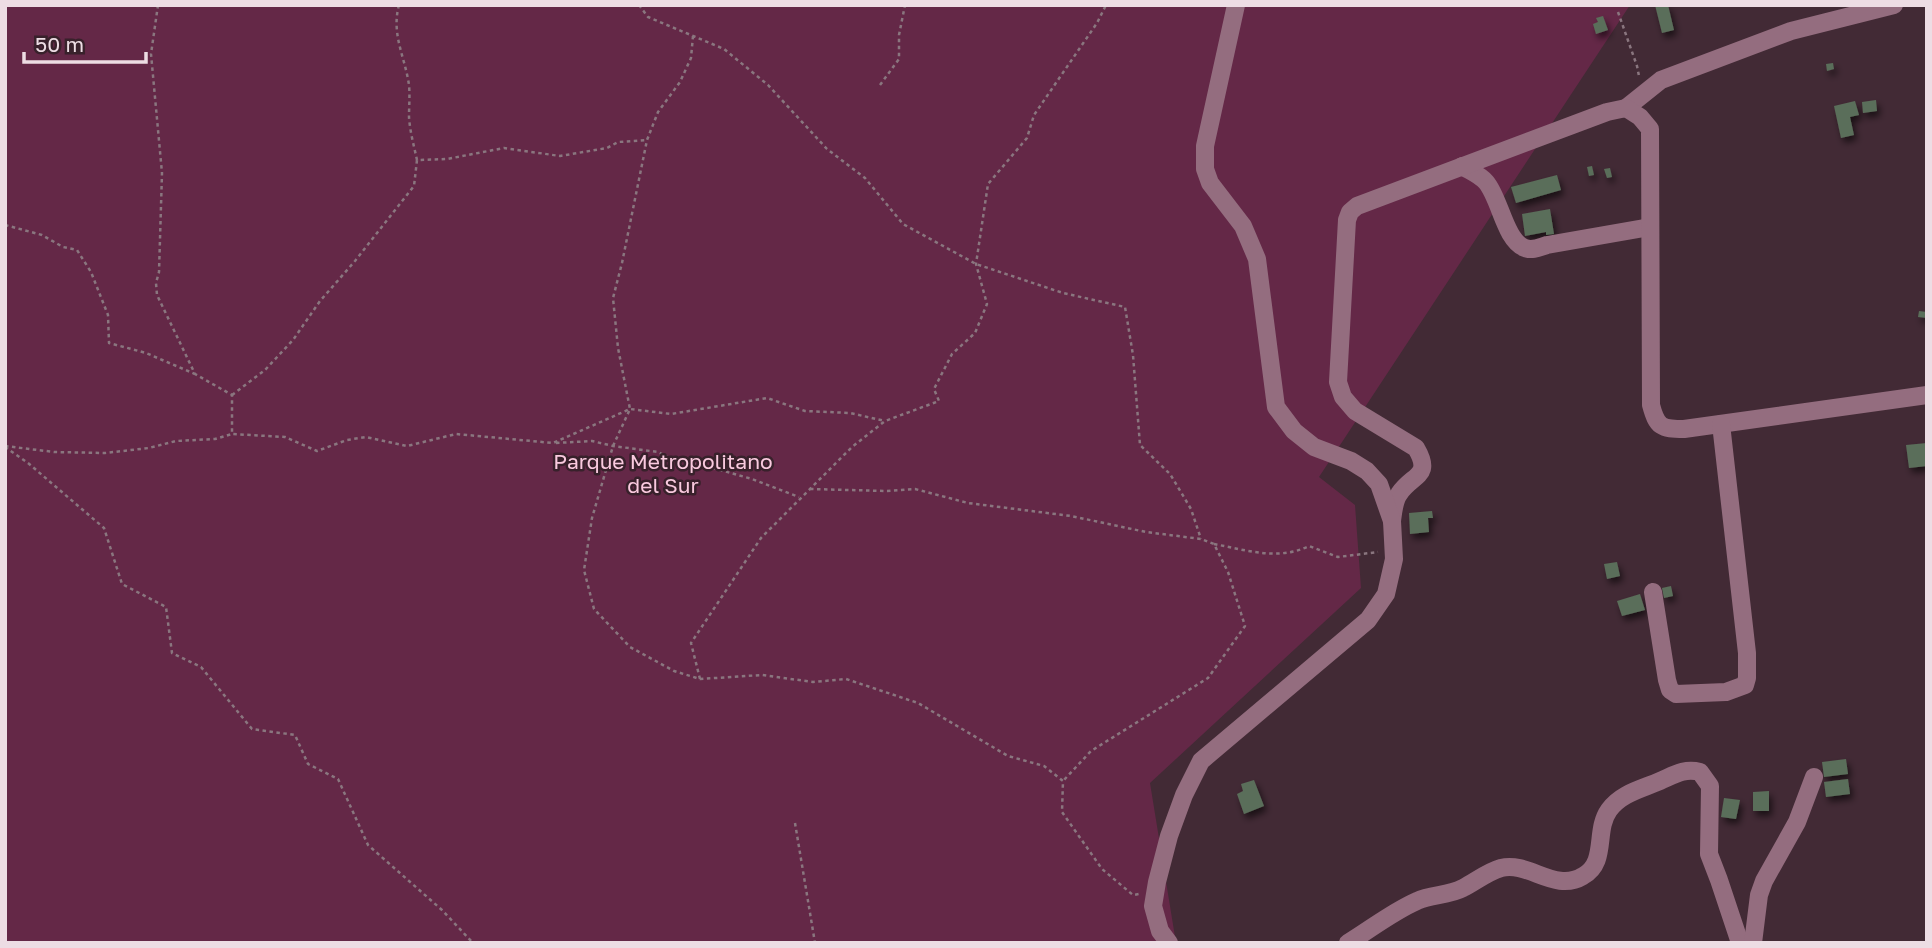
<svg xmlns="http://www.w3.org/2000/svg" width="1932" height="948" font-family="'Golos Text',sans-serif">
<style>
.green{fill:#642847}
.building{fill:#5a6e5a;filter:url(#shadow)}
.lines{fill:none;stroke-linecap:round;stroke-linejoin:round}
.path{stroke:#8a767f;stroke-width:2.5;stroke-dasharray:3.5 3.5;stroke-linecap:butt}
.minor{stroke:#946d7f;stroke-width:18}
.labels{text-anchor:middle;stroke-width:5;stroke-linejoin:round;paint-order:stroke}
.park-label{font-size:21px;fill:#facadf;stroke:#38212b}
</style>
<defs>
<filter id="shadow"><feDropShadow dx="3" dy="5" stdDeviation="3.5" flood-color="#0009"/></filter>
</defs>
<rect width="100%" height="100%" fill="#422a35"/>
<path class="green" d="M 5,5 L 1630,5 L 1319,477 L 1355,505 L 1361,588 L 1150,783 L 1176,943 L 5,943 Z"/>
<g class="building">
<path d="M 1655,5 L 1668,5 L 1674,30 L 1662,33 Z"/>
<path d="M 1603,16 L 1608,30 L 1596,34 L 1593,24 L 1598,22 L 1596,18 Z"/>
<path d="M 1833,63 L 1834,69 L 1827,71 L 1826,64 Z"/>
<path d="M 1876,100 L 1877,111 L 1863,113 L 1862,102 Z"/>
<path d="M 1855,101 L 1859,115 L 1850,117 L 1854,135 L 1841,138 L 1834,106 Z"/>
<path d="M 1592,166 L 1594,175 L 1589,176 L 1587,167 Z"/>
<path d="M 1610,168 L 1612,177 L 1607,178 L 1604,169 Z"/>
<path d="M 1557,175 L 1561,190 L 1516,203 L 1511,187 Z"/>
<path d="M 1550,209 L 1554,234 L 1546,235 L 1546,232 L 1525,236 L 1522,214 Z"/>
<path d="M 1919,311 L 1927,312 L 1927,318 L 1918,317 Z"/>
<path d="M 1927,443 L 1927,466 L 1909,468 L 1906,445 Z"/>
<path d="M 1432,511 L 1433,518 L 1428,518 L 1429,532 L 1410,534 L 1409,513 Z"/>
<path d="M 1617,562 L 1620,576 L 1607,579 L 1604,564 Z"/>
<path d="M 1671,586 L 1673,596 L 1664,598 L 1662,588 Z"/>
<path d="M 1640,594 L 1645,610 L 1622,616 L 1617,601 Z"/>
<path d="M 1846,759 L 1848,774 L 1824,777 L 1822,762 Z"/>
<path d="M 1848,779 L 1850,794 L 1826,797 L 1824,782 Z"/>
<path d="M 1254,780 L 1264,806 L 1244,814 L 1237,794 L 1243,791 L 1241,784 Z"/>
<path d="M 1769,791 L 1769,811 L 1753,811 L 1753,792 Z"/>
<path d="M 1724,798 L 1740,800 L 1736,819 L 1721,817 Z"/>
</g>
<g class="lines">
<g class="path">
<path d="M 158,5 L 151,54 L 162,173 L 159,272 L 156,283 L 157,295 L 195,374 L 232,395 L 232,434 L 285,437 L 317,451 L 347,440 L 366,437 L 407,446 L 456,434 L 553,443 L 630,409 L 671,414 L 767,398 L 805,411 L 850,413 L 885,421"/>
<path d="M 399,5 C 391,34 405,57 409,85 C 410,96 409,107 409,117 C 410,132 414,146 417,160 L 447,159 L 504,148 L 560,156 L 607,148 L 618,142 L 647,140"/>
<path d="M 639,5 L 648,17 L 724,49 L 768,85 L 827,149 L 865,178 L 903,224 L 976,264 L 1063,293 L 1125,307 L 1133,355 L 1140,445 L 1170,474 L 1191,509 L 1201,539"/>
<path d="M 1618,12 L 1637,66 L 1639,76"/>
<path d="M 693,36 L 691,58 L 680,82 L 658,112 L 647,140 L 622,263 L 613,298 L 618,348 L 630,409 L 613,446 L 592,518 L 584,570 L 594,609 L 630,647 L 674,671 L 700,679 L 762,675 L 813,682 L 846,679 L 918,703 L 1008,756 L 1044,766 L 1063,781 L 1062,812 L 1102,869 L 1133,895 L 1139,894"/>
<path d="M 880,85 L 899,59 L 899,35 L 905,5"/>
<path d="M 5,225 L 42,235 L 63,247 L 77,250 L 91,272 L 108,315 L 109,343 L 146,353 L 195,374"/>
<path d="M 232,395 L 265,370 L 293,340 L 320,301 L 355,261 L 414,186 L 417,160"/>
<path d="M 556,443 L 592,441 L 613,446 L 658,452 L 681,464 L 699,464 L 752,479 L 799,497"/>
<path d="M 5,446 L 54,452 L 105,453 L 149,448 L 176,441 L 215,439 L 232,434"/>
<path d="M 5,447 L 28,463 L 104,528 L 122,584 L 166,607 L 172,653 L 201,667 L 252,729 L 295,735 L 308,764 L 338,779 L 368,845 L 442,910 L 473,943"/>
<path d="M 810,489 L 887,491 L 915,489 L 968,503 L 1071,516 L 1146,532 L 1201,539 L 1214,544 L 1228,572 L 1245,626 L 1208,678 L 1091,751 L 1063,781"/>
<path d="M 1214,544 C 1246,550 1278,561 1309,546 L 1338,557 L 1378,552"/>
<path d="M 700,679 L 691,643 L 761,538 L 852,447 L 885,421 L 939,401 L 934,389 L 952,354 L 975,333 L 987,304 L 976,264 L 988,184 L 1027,138 L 1034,115 L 1097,23 L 1106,5"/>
<path d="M 795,823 L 815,943"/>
</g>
<g class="minor">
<path d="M 1626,108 L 1661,80 L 1791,31 L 1894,5"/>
<path d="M 1462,166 C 1470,171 1480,175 1486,182 C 1500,198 1505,241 1525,248 C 1533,251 1540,247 1547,245 L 1650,227"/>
<path d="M 1392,521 C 1393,513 1394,501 1399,494 C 1412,474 1433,477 1416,448 L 1355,411 L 1343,397 L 1338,382 L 1347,220 L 1350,212 L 1357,206 L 1607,112 L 1626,108 L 1640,117 L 1650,129 L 1651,405 C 1657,427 1661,429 1684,429 L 1927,395"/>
<path d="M 1653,592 L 1667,680 L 1670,690 L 1676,694 L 1726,692 L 1745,685 L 1747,678 L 1747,653 L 1721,424"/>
<path d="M 1169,943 L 1160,931 L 1153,906 L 1157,882 L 1169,836 L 1184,795 L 1201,761 L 1368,620 L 1386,594 L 1394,559 L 1392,521 L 1379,484 L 1367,471 L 1351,461 L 1314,447 L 1294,431 L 1276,407 L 1257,259 L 1243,226 L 1210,183 L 1205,169 L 1205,146 L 1236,5"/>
<path d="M 1348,943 C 1371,929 1392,912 1417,901 C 1431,894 1448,896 1463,888 C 1475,882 1487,872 1501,868 C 1529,861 1555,893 1583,876 C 1608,862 1594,831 1609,810 C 1621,793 1642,789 1660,781 C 1674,775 1684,768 1700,772 L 1710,786 L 1709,854 L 1719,880 L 1740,943"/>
<path d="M 1753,943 L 1759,895 L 1764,881 L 1797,822 L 1814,777"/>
</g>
</g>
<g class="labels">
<g class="park-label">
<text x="663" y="469">Parque Metropolitano<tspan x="663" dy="24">del Sur</tspan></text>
</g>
</g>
<rect width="1932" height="948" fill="none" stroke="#eddde4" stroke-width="14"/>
<path d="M24 52v10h122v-10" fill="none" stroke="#eddde4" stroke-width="3.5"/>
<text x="35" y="52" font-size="21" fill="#eddde4" stroke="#38212b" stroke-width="5" paint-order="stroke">50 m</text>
</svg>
